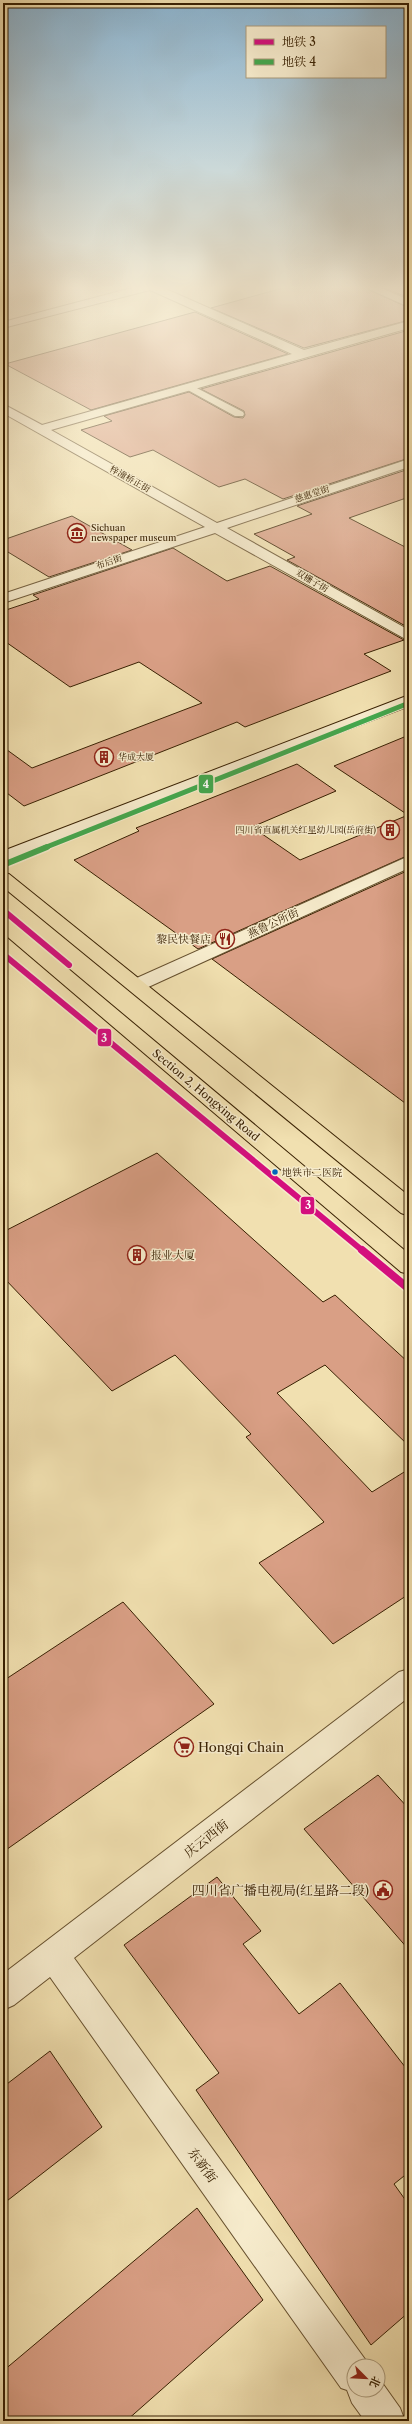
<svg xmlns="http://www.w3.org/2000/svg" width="412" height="2424" font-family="'Libre Caslon Text','Noto Serif SC',serif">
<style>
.building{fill:#d99f85;stroke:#382002}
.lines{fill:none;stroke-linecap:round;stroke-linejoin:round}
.lane-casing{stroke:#66502e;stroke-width:2}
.street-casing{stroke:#66502e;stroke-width:2}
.secondary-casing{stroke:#382002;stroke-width:2}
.primary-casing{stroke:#382002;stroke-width:2}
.lane{fill:#f6ebcc;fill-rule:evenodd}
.street{fill:#f6ebcc;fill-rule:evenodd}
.secondary{fill:#f6ebcc;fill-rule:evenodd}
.primary{fill:#f1e0b0;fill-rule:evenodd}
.metro-1-far1-casing{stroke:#f6ebcc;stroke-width:9}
.metro-1-casing{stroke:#f6ebcc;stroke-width:11}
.metro-2-far1-casing{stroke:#f6ebcc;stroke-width:7}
.metro-2-casing{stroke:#f6ebcc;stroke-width:9}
.metro-1-far1{stroke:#d40f7d;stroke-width:6}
.metro-1{stroke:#d40f7d;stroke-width:8}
.metro-2-far1{stroke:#43a84e;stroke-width:5}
.metro-2{stroke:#43a84e;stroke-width:6}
.bus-dot{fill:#0065bd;stroke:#f6ebcc;stroke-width:1.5}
.labels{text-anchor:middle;stroke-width:3;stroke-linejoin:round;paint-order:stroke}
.far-street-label{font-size:9px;fill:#382002;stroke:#f6ebcc}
.far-poi-label{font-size:9px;fill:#382002;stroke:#f6ebcc;text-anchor:start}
.bus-label{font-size:10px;fill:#382002;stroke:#f6ebcc;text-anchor:start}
.street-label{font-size:11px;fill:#382002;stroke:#f6ebcc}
.poi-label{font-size:11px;fill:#382002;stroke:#f6ebcc;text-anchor:end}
.near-poi-label{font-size:13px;fill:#382002;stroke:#f6ebcc;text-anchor:start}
.near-street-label{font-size:13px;fill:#382002;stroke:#f6ebcc}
.line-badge{stroke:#f6ebcc;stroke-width:1.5}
.badge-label{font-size:11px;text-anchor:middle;font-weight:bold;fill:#fff}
</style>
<rect width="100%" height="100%" fill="#f1e0b0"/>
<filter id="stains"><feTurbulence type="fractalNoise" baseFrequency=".005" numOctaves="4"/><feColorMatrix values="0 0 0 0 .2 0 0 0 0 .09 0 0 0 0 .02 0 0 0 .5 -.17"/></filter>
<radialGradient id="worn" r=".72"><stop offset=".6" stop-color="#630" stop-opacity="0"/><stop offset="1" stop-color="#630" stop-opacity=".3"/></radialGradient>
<g class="building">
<path d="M 290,286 L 361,286 L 409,308 L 409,320 L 304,348 L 211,308 Z"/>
<path d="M 380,286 L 409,286 L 409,298 Z"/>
<path d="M 195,312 L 288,354 L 91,410 L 5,364 Z"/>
<path d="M 409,330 L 409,458 L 283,499 L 245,479 L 219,487 L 153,450 L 130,457 L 81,430 L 112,421 L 104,416 L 189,392 L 234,417 L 243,418 L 245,415 L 244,411 L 201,389 Z"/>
<path d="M 409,469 L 409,497 L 349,518 L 409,549 L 409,628 L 287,560 L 295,557 L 254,534 L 312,514 L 297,506 Z"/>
<path d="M 72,516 L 132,550 L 49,577 L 3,549 L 3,540 Z"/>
<path d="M 173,548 L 227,581 L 270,566 L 404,640 L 364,654 L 391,671 L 245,727 L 237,722 L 24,806 L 3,790 L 3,747 L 32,768 L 202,703 L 139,662 L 70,687 L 3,640 L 3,611 L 39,599 L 33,595 Z"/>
<path d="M 409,735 L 409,855 L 198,949 L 74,860 L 139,831 L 136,828 L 297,764 L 336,791 L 252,827 L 300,860 L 408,815 L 334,766 Z"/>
<path d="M 409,870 L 409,1106 L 212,959 Z"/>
<path d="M 157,1153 L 323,1302 L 335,1295 L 409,1363 L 409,1446 L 325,1365 L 277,1393 L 372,1492 L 409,1469 L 409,1594 L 333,1644 L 259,1563 L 324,1522 L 246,1437 L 251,1434 L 175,1355 L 112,1391 L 3,1277 L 3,1232 Z"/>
<path d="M 123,1602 L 214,1704 L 3,1852 L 3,1681 Z"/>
<path d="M 378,1775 L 409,1809 L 409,1950 L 304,1829 Z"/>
<path d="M 217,1877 L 261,1931 L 243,1944 L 299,2014 L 340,1983 L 409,2072 L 409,2172 L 394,2184 L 409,2205 L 409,2312 L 371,2345 L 196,2090 L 219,2073 L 124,1945 Z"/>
<path d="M 50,2051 L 102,2127 L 3,2204 L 3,2087 Z"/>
<path d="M 197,2208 L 263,2300 L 126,2421 L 3,2421 L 3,2371 Z"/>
</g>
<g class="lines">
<g class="lane-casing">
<path id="lane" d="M 189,384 L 243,412 L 244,414 L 243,416 L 235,416 L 186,389 L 184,387 Z"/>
</g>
<g class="street-casing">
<g id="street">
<path d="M 139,286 L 159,286 L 304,350 L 409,321 L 409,328 L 51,430 L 217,523 L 409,459 L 409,467 L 227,528 L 409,630 L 409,641 L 215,533 L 3,603 L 3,594 L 205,527 L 3,413 L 3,404 L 42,425 L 292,354 L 150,290 L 3,328 L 3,322 Z"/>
<path d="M 362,286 L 376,286 L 409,300 L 409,307 Z"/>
<path d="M 409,856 L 409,868 L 144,989 L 137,991 L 130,989 L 127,985 L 130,981 Z"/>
<path d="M 409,1669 L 409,1697 L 74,1958 L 367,2362 L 368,2366 L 354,2366 L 354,2390 L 378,2390 L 378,2377 L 400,2408 L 405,2421 L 365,2421 L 352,2403 L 347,2390 L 341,2388 L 50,1977 L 14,2005 L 3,2010 L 3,1974 L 399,1672 Z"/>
</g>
</g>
<g class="secondary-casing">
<path id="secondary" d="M 409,695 L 409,706 L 3,862 L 3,851 Z"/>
</g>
<g class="primary-casing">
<g id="primary">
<path d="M 3,873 L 9,874 L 409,1196 L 409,1216 L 401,1213 L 3,887 Z"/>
<path d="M 3,918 L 10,920 L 409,1254 L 409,1274 L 401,1272 L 3,933 Z"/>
</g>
</g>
<use href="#lane" class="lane"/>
<use href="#street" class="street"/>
<use href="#secondary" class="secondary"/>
<use href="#primary" class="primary"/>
<g class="metro-1-far1-casing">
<g id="metro-1-far1">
<path d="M 3,910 L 69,965"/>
<path d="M 3,954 L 363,1251"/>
</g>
</g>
<g class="metro-1-casing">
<path id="metro-1" d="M 362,1250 L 409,1289"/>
</g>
<g class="metro-2-far1-casing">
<path id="metro-2-far1" d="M 44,848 L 409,703"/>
</g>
<g class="metro-2-casing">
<path id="metro-2" d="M 3,865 L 47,847"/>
</g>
<use href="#metro-1-far1" class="metro-1-far1"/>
<use href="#metro-1" class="metro-1"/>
<use href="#metro-2-far1" class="metro-2-far1"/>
<use href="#metro-2" class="metro-2"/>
</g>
<linearGradient id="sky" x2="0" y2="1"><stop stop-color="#8bb6d4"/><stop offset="0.46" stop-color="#f9f1db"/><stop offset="1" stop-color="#f9f1db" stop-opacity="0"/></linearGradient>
<rect width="412" height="625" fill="url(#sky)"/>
<defs>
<g id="museum-ring" transform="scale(1)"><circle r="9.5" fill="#f6ebcc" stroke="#8f2418" stroke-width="1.5"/><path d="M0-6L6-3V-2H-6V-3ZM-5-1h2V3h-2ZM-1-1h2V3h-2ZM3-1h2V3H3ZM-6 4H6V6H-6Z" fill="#8f2418"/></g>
<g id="building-ring" transform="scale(1)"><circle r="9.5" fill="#f6ebcc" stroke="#8f2418" stroke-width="1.5"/><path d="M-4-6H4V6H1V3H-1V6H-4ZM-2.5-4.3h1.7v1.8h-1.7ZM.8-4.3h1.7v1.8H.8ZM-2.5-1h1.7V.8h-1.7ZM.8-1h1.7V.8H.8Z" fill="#8f2418"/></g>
<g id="restaurant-ring" transform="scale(1)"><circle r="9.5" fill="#f6ebcc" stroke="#8f2418" stroke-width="1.5"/><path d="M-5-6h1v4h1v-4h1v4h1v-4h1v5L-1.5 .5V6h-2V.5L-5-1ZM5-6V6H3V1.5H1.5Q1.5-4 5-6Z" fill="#8f2418"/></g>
<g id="supermarket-ring" transform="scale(1)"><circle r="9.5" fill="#f6ebcc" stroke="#8f2418" stroke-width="1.5"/><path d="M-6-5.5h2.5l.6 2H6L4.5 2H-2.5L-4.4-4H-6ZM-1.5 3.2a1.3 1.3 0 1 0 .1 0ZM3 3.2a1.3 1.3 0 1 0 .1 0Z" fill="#8f2418"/></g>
<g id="civic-ring" transform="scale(1)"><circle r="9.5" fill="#f6ebcc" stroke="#8f2418" stroke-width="1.5"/><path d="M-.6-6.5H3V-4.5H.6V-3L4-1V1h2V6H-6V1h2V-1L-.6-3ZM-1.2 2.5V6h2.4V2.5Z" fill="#8f2418"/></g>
</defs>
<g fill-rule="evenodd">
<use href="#museum-ring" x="77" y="533"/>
<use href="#building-ring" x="104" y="757"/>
<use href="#building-ring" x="390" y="830"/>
<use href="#restaurant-ring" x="225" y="939"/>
<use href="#building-ring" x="137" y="1255"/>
<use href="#supermarket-ring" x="184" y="1747"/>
<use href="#civic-ring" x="383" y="1890"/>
</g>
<circle class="bus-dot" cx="275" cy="1172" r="3.5"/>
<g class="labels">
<g class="far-street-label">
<text transform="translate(130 479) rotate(29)" y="3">梓潼桥正街</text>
<text transform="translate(312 494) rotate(-18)" y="3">慈惠堂街</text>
<text transform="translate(109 562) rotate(-19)" y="3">布后街</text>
<text transform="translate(312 581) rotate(30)" y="3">双栅子街</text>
</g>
<g class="far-poi-label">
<text x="91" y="531">Sichuan<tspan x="91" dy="10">newspaper museum</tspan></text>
<text x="118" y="760">华成大厦</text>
<text x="376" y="833" text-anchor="end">四川省直属机关红星幼儿园(岳府街)</text>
</g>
<g class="bus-label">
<text x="282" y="1176">地铁市二医院</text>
</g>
<g class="street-label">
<text transform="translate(273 923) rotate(-25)" y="4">燕鲁公所街</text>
<text transform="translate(206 1095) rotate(40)" y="4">Section 2, Hongxing Road</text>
</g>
<g class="poi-label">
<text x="211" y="943">黎民快餐店</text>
<text x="151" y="1259" text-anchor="start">报业大厦</text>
</g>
<g class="near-poi-label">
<text x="198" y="1752">Hongqi Chain</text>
<text x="369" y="1895" text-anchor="end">四川省广播电视局(红星路二段)</text>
</g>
<g class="near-street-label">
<text transform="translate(206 1838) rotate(-38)" y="5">庆云西街</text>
<text transform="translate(203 2165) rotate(54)" y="5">东新街</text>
</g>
</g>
<g class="line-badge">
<rect x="198" y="774" width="16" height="20" rx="4" fill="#43a84e"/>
<rect x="97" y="1028" width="15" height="19" rx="4" fill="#d40f7d"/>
<rect x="300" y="1196" width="15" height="19" rx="4" fill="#d40f7d"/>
</g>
<g class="badge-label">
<text x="206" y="788">4</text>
<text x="104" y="1042">3</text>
<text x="308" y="1209">3</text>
</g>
<rect width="412" height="2424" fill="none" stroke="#f1e0b0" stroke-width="16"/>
<rect x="4" y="4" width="404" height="2416" fill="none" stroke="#382002" stroke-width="2"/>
<rect x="8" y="8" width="396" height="2408" fill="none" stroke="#382002"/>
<rect x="246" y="26" width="140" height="52" fill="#f6ebcc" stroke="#aa9a7b"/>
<rect x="254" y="39" width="20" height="6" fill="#d40f7d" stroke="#aa9a7b"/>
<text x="282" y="46" font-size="12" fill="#382002">地铁 3</text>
<rect x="254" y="59" width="20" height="6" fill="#43a84e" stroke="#aa9a7b"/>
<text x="282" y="66" font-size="12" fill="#382002">地铁 4</text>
<g transform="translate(366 2378) rotate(114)"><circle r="19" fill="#f6ebcc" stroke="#aa9a7b"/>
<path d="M0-3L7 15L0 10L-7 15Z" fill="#8f2418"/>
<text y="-6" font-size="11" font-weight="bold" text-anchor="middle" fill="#382002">北</text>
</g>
<rect width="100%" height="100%" filter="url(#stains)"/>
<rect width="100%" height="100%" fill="url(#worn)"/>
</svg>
